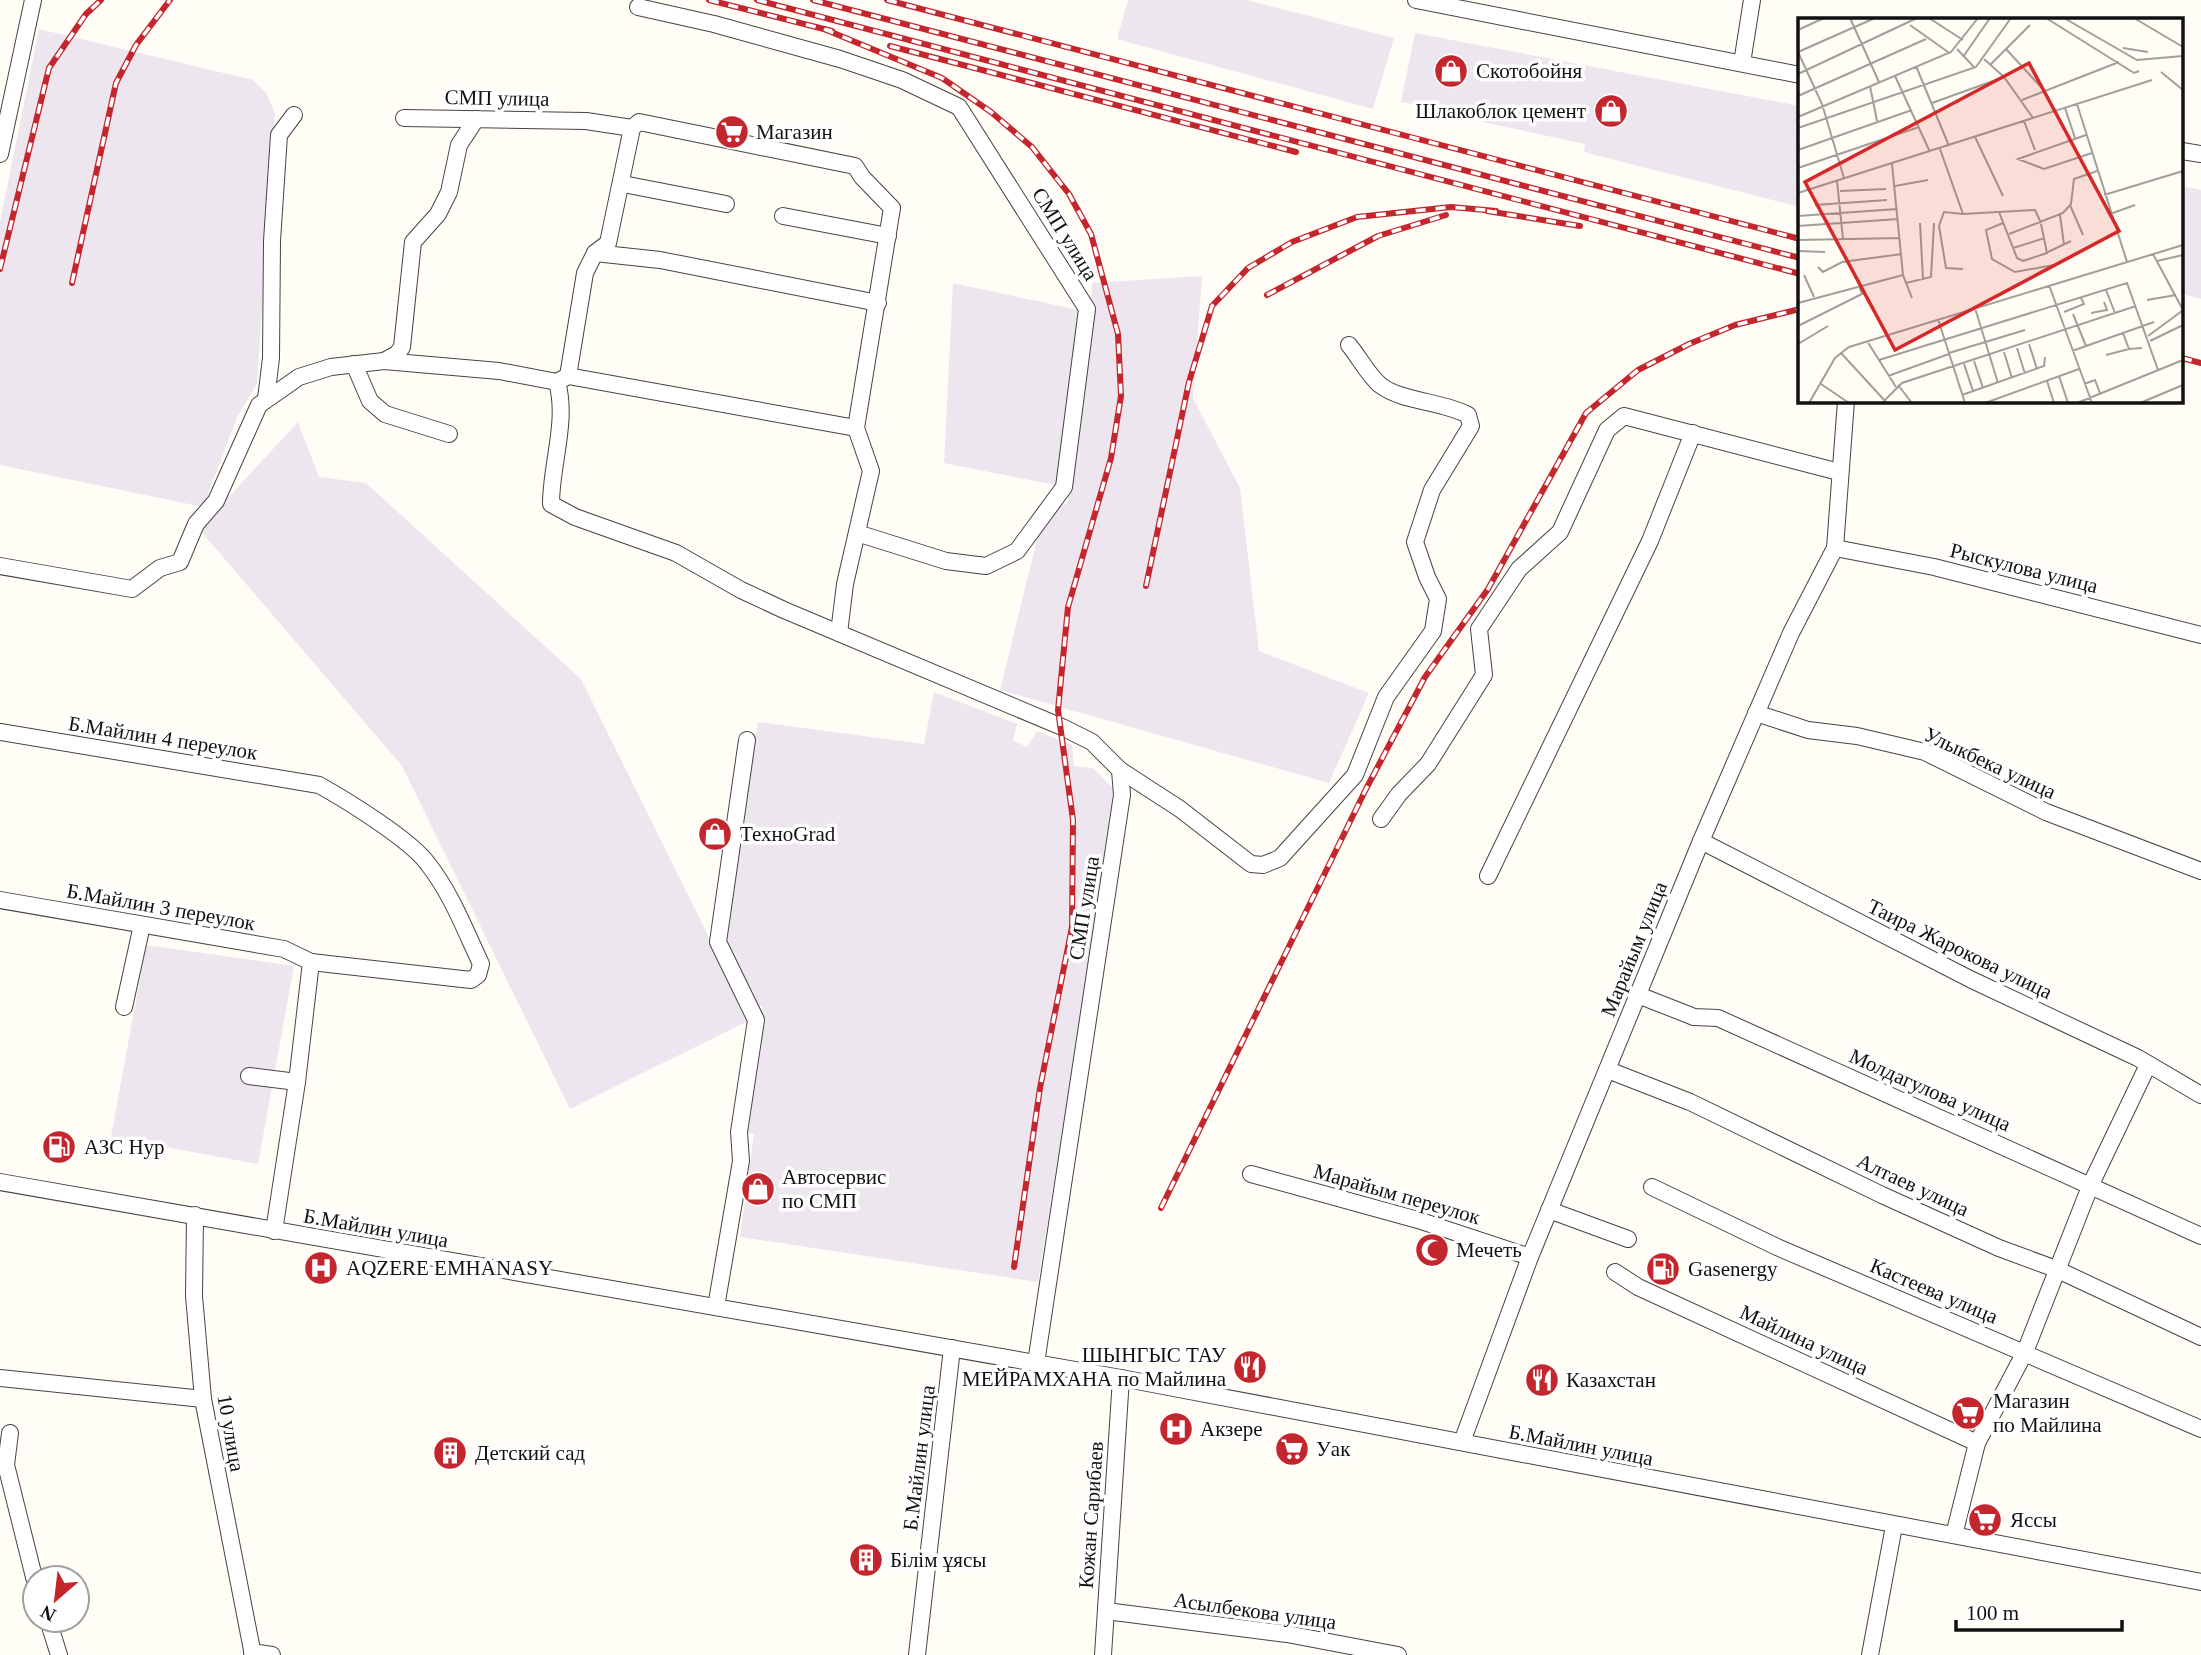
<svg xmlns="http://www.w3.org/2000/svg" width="2201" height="1655" font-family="'Times New Roman',serif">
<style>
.industrial{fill:#eee6ef}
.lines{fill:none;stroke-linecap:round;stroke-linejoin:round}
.minor-casing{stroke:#444;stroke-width:18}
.minor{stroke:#fff;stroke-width:16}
.rail-casing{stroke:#c4262e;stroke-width:6}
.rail{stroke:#fff;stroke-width:3.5;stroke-dasharray:10;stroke-linecap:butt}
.labels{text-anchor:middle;stroke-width:7;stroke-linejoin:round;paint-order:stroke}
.poi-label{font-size:21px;fill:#111;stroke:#fff;text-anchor:start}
.street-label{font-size:21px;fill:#111;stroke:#fff}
.inset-road{fill:none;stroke:#a09f9a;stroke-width:2}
.view{fill:#d62828;fill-opacity:0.15;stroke:#d62828;stroke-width:3.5}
.inset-edge{fill:none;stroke:#111;stroke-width:3.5}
</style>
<rect width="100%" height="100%" fill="#fffdf5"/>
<g class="industrial">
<path d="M 1128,0 L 1247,0 L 1394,38 L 1373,109 L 1117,39 Z"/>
<path d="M 39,29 L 253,80 L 266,93 L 275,113 L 257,384 L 238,415 L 203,507 L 0,465 L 0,222 Z"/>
<path d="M 1415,33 L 1800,106 L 1800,207 L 1584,152 L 1585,144 L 1478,121 L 1478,117 L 1401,102 Z"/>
<path d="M 2182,186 L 2201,190 L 2201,299 L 2182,294 Z"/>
<path d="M 1202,276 L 1193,398 L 1240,488 L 1259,651 L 1369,693 L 1329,783 L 1000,690 L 1040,527 L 1047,513 L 1067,503 L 1088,356 L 1092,283 Z"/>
<path d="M 953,283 L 1083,311 L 1060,486 L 944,463 Z"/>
<path d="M 298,422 L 319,477 L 366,483 L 581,679 L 750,1020 L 570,1109 L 402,766 L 199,529 Z"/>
<path d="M 934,692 L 1017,724 L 1013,740 L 1027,747 L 1037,731 L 1072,745 L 1074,766 L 1093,768 L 1113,788 L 1107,855 L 1038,1282 L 740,1237 L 754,1134 L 744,1133 L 763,1006 L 752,1005 L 725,940 L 758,722 L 924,744 Z"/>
<path d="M 146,945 L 294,966 L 258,1164 L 111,1137 Z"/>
</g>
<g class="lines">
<g class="minor-casing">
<g id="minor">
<path d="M 1416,0 L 1800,75"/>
<path d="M 638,7 L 714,24 L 840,59 L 902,80 L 959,107 L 1087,309 L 1064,487 L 1017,551 L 986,566 L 946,561 L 857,533"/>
<path d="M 1742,63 L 1752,0"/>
<path d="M 404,118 L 586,121 L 632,128"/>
<path d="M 2182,151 L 2201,154"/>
<path d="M 0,154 L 33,0"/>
<path d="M 623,184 L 726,204"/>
<path d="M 783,216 L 888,236"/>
<path d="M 595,253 L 660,260 L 878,303"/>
<path d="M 384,361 L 397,354 L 402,347 L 413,242 L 438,214 L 449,192 L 459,145 L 476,119"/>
<path d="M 354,364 L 370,401 L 385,414 L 449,434"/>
<path d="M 568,376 L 585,273 L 595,253 L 608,243 L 632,128 L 639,122 L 855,166 L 862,177 L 892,208 L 856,428 L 871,471 L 845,584 L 839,633"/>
<path d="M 557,382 C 568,421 551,464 551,504 L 575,517 L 676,553 L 741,590 L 784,610 L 1062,727 L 1092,742 L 1120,770 L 1122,795 L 1036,1363"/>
<path d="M 266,399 L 271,358 L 272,241 L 279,135 L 294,115"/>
<path d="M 1835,548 L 1934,567 L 2201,635"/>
<path d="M 0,566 L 132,589 L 160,568 L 180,562 L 196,524 L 216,501 L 259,405 L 299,377 L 331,367 L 384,361 L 499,371 L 557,382 L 568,376 L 856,428"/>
<path d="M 1756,713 L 1808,730 L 1857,736 L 1925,752 L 2046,812 L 2201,871"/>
<path d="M 0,732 L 319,785 C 346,800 411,840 428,864 C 451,893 465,930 481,964 L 478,975 L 471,980 L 311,962"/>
<path d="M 1120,770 L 1180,809 L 1251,864 L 1263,865 L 1280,858 L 1355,775 L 1386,697 L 1433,631 L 1438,599 L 1427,577 L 1415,542 L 1432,490 L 1471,426 L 1468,415 C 1442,401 1402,402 1380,385 C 1368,375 1359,357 1349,345"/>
<path d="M 1381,819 L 1399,794 L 1428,764 L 1484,675 L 1479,629 L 1519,569 L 1560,532 L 1607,430 L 1624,416 L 1839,472"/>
<path d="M 1701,841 L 1972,980 L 2138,1058 L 2201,1095"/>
<path d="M 1488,876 L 1650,541 L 1693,433"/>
<path d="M 0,900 L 284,949 L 311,962"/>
<path d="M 1638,995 L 1694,1017 L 1718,1018 L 2201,1236"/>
<path d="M 124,1007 L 142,925"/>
<path d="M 1608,1070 L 1690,1102 L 1882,1195 L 1999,1248 L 2056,1269 L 2201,1337"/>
<path d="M 249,1076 L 297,1082"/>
<path d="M 1251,1174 L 1418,1220 L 1530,1257"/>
<path d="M 0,1182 L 1121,1378 L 2201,1582"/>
<path d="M 1652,1187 L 1777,1247 L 2201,1429"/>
<path d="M 1549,1210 L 1628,1239"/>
<path d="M 195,1215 L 194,1296 L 203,1399 L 253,1655"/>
<path d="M 274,1231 L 297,1082 L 311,962"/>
<path d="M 1615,1272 L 1638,1287 L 1977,1443"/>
<path d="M 716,1307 L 741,1161 L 739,1132 L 756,1020 L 718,942 L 747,740"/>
<path d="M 0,1378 L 203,1399"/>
<path d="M 10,1433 L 6,1465 L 35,1581"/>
<path d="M 1462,1442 L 1530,1257 L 1701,841 L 1791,633 L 1835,548 L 1846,401"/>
<path d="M 1954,1535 L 1977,1443 L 2025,1352 L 2091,1184 L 2147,1067"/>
<path d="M 1106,1611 L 1287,1634 L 1398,1655"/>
<path d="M 48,1620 L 59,1655"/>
<path d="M 252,1652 L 272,1655"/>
<path d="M 917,1655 L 952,1348"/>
<path d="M 1103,1655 L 1121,1378"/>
<path d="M 1870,1655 L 1894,1526"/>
</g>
</g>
<use href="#minor" class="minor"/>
<g class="rail-casing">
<g id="rail">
<path d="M 709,0 L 832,31"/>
<path d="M 757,0 L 1800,274"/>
<path d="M 813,0 L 1800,258"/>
<path d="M 887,0 L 1800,239"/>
<path d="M 824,29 L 942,78 L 991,112 L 1032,147 L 1069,194 L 1091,234 L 1118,334 L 1121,396 L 1111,458 L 1068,607 L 1058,710 L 1073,820 L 1072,927 L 1040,1088 L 1014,1267"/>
<path d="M 890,46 L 1296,152"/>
<path d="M 1487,211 L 1580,226"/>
<path d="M 0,269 L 49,68 L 86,14 L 101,0"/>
<path d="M 72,283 L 116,83 L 136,45 L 170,0"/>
<path d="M 1267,295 L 1378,236 L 1446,215"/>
<path d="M 2182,358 L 2201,363"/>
<path d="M 1146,586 L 1189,382 L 1212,306 L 1248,268 L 1292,242 L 1357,217 L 1451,207 L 1496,211"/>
<path d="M 1161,1208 L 1366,789 L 1425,677 L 1488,589 L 1586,413 L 1638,370 L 1689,344 L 1735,325 L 1800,309"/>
</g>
</g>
<use href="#rail" class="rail"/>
</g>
<defs>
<g id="shop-disc" transform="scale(1.75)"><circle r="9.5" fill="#c4262e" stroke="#fff"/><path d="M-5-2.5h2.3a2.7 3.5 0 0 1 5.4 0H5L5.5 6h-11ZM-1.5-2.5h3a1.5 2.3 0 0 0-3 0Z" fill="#fff"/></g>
<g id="supermarket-disc" transform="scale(1.75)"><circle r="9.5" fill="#c4262e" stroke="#fff"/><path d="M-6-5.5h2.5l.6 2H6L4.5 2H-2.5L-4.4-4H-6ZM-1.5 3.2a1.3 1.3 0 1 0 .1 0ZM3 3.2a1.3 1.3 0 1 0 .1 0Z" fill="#fff"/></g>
<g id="fuel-disc" transform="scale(1.75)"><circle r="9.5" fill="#c4262e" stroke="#fff"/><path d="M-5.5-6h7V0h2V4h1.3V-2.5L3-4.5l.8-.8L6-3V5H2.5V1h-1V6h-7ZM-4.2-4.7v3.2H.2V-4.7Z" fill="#fff"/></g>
<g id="mosque-disc" transform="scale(1.75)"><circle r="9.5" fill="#c4262e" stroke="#fff"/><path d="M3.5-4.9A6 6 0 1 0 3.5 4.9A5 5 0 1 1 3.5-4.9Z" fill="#fff"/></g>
<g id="hospital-disc" transform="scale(1.75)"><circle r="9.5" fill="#c4262e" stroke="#fff"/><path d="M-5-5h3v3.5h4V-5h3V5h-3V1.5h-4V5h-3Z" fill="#fff"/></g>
<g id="restaurant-disc" transform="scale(1.75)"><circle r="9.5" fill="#c4262e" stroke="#fff"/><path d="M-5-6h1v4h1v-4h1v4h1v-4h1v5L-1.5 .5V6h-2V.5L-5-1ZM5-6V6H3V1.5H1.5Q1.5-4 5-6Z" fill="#fff"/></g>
<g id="building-disc" transform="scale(1.75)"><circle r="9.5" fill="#c4262e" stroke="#fff"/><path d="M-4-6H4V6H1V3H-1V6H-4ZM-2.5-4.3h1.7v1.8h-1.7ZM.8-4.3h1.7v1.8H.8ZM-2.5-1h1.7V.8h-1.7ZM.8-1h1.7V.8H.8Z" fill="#fff"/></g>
</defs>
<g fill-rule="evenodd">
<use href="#shop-disc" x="1451" y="71"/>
<use href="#shop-disc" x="1611" y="111"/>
<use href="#supermarket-disc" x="732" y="132"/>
<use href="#shop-disc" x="715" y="834"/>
<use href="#fuel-disc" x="59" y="1147"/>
<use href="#shop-disc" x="758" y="1189"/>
<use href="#mosque-disc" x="1432" y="1250"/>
<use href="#hospital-disc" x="321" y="1268"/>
<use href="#fuel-disc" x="1663" y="1269"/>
<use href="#restaurant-disc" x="1250" y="1367"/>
<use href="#restaurant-disc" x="1542" y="1380"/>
<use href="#supermarket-disc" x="1968" y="1413"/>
<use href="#hospital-disc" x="1176" y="1429"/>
<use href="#supermarket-disc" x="1292" y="1449"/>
<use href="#building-disc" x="450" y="1453"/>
<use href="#supermarket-disc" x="1985" y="1520"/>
<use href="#building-disc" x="866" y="1560"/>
</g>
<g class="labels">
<g class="poi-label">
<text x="1476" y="78">Скотобойня</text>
<text x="1586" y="118" text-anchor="end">Шлакоблок цемент</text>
<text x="756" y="139">Магазин</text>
<text x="740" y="841">ТехноGrad</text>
<text x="84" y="1154">АЗС Нур</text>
<text x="782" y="1184">Автосервис<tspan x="782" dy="24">по СМП</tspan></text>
<text x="1456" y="1257">Мечеть</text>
<text x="346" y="1275">AQZERE EMHANASY</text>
<text x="1688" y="1276">Gasenergy</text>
<text x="1226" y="1362" text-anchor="end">ШЫНГЫС ТАУ<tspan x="1226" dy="24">МЕЙРАМХАНА по Майлина</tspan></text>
<text x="1566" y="1387">Казахстан</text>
<text x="1993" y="1408">Магазин<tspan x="1993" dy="24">по Майлина</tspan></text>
<text x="1200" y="1436">Акзере</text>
<text x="1316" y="1456">Уак</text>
<text x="475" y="1460">Детский сад</text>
<text x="2010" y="1527">Яссы</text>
<text x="890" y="1567">Білім ұясы</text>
</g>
<g class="street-label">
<text transform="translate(497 98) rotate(1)" y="7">СМП улица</text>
<text transform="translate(1065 234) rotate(58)" y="7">СМП улица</text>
<text transform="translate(2024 568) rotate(14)" y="7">Рыскулова улица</text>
<text transform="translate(163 738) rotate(9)" y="7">Б.Майлин 4 переулок</text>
<text transform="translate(1990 763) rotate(25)" y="7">Улыкбека улица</text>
<text transform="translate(161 907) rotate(10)" y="7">Б.Майлин 3 переулок</text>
<text transform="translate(1084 908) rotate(-81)" y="7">СМП улица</text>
<text transform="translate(1634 949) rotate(-68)" y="7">Марайым улица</text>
<text transform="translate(1960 949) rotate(26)" y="7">Таира Жарокова улица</text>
<text transform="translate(1930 1090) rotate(24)" y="7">Молдагулова улица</text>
<text transform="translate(1913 1185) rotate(25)" y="7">Алтаев улица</text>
<text transform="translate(1397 1194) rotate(16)" y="7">Марайым переулок</text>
<text transform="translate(376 1228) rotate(10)" y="7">Б.Майлин улица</text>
<text transform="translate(1934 1291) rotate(23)" y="7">Кастеева улица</text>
<text transform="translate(1804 1340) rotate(25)" y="7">Майлина улица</text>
<text transform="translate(231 1433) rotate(80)" y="7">10 улица</text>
<text transform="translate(1581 1445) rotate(11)" y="7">Б.Майлин улица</text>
<text transform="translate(919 1458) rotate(-83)" y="7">Б.Майлин улица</text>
<text transform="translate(1091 1515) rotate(-86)" y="7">Кожан Сарибаев</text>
<text transform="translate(1255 1611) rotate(8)" y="7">Асылбекова улица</text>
</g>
</g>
<g transform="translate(1798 18)">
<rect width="385" height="385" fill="#fffdf5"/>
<path class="inset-road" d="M 52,0 L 81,64M 131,0 L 165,22M 248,0 L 336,55 L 341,53M 266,0 L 339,42 L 385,38M 336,0 L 385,29M 112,7 L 150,34M 0,12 L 26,0M 325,30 L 350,34M 159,31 L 176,49M 208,31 L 242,68M 0,34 L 24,86 L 46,160M 0,34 L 77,0M 165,39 L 192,0M 186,41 L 206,59 L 235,100M 193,46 L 232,7M 118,48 L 151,128M 363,54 L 385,72M 0,56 L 119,0M 97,58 L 132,134M 72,68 L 79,103M 0,78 L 128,21M 224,82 L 321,44M 134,85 L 206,59M 279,86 L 329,244M 267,90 L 277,120M 0,99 L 153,34 L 180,0M 226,103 L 237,132M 0,110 L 178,49 L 213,0M 288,117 L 220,141 L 246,151 L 294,135M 177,119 L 205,178M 142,131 L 165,196 L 237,192 L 243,205M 0,132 L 114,92M 94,146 L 105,257 L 114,280M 0,150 L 121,109M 39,163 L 45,221M 97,168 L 130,162M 42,173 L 88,171M 0,175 L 354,62M 306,177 L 385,153M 17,187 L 89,182M 272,187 L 285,217M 201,194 L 219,240 L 225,243 L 249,235 L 243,206M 312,196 L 337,187M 262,197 L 266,227M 0,198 L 99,191M 122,205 L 125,261M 205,205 L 188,212 L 194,241 L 217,254 L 256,247M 0,208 L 100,201M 211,216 L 265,195 L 273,186 L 276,161 L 299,153M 0,222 L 102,220M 215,230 L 247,220M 0,233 L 27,234M 250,234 L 273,223M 355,236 L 385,292M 359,243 L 385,237M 20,249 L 25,254 L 44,244 L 104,236M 165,251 L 148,250 L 141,208 L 146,194 L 165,196M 6,257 L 16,279M 108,265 L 133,259 L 136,205M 251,267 L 294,385M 308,272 L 317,295M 349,282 L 378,277M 0,285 L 105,257M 177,290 L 200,365M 266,294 L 286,286 L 283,280M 293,295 L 309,292 L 306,284M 275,296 L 288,328M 140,301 L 167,385M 0,308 L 64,276 L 61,268M 325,315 L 331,331 L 344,330M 350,318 L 384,293M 69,323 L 98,369M 352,323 L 385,307M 0,326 L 30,308M 231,326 L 239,351M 219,330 L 227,356M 274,333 L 356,304M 206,334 L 214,360M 43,335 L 88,384M 151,335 L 227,312M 308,337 L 331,331M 81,342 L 329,265 L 360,352M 176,343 L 185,370M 166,346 L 175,373M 90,358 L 151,336M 261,358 L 270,385M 249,363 L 256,385M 23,366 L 51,385M 286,366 L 297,362 L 302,375M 100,367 L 114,385M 164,377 L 246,348 L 247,339M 11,385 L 37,340 L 51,329 L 385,227M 84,385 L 104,365 L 338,288M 187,385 L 281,351M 279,385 L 385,342M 342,385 L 385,367"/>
<path class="view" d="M 231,45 L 321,213 L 97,332 L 7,164 Z"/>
<rect width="385" height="385" class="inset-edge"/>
</g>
<g transform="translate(56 1599) rotate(208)"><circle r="33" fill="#ffffff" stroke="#a0a0a0" stroke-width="2"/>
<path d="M0-5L12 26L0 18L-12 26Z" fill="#c4262e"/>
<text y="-10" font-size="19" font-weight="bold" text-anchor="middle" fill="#111111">N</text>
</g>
<path d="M1956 1620v10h166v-10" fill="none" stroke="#111111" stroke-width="3.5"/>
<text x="1966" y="1620" font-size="21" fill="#111111" stroke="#ffffff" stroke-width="5" paint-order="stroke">100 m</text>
</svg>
